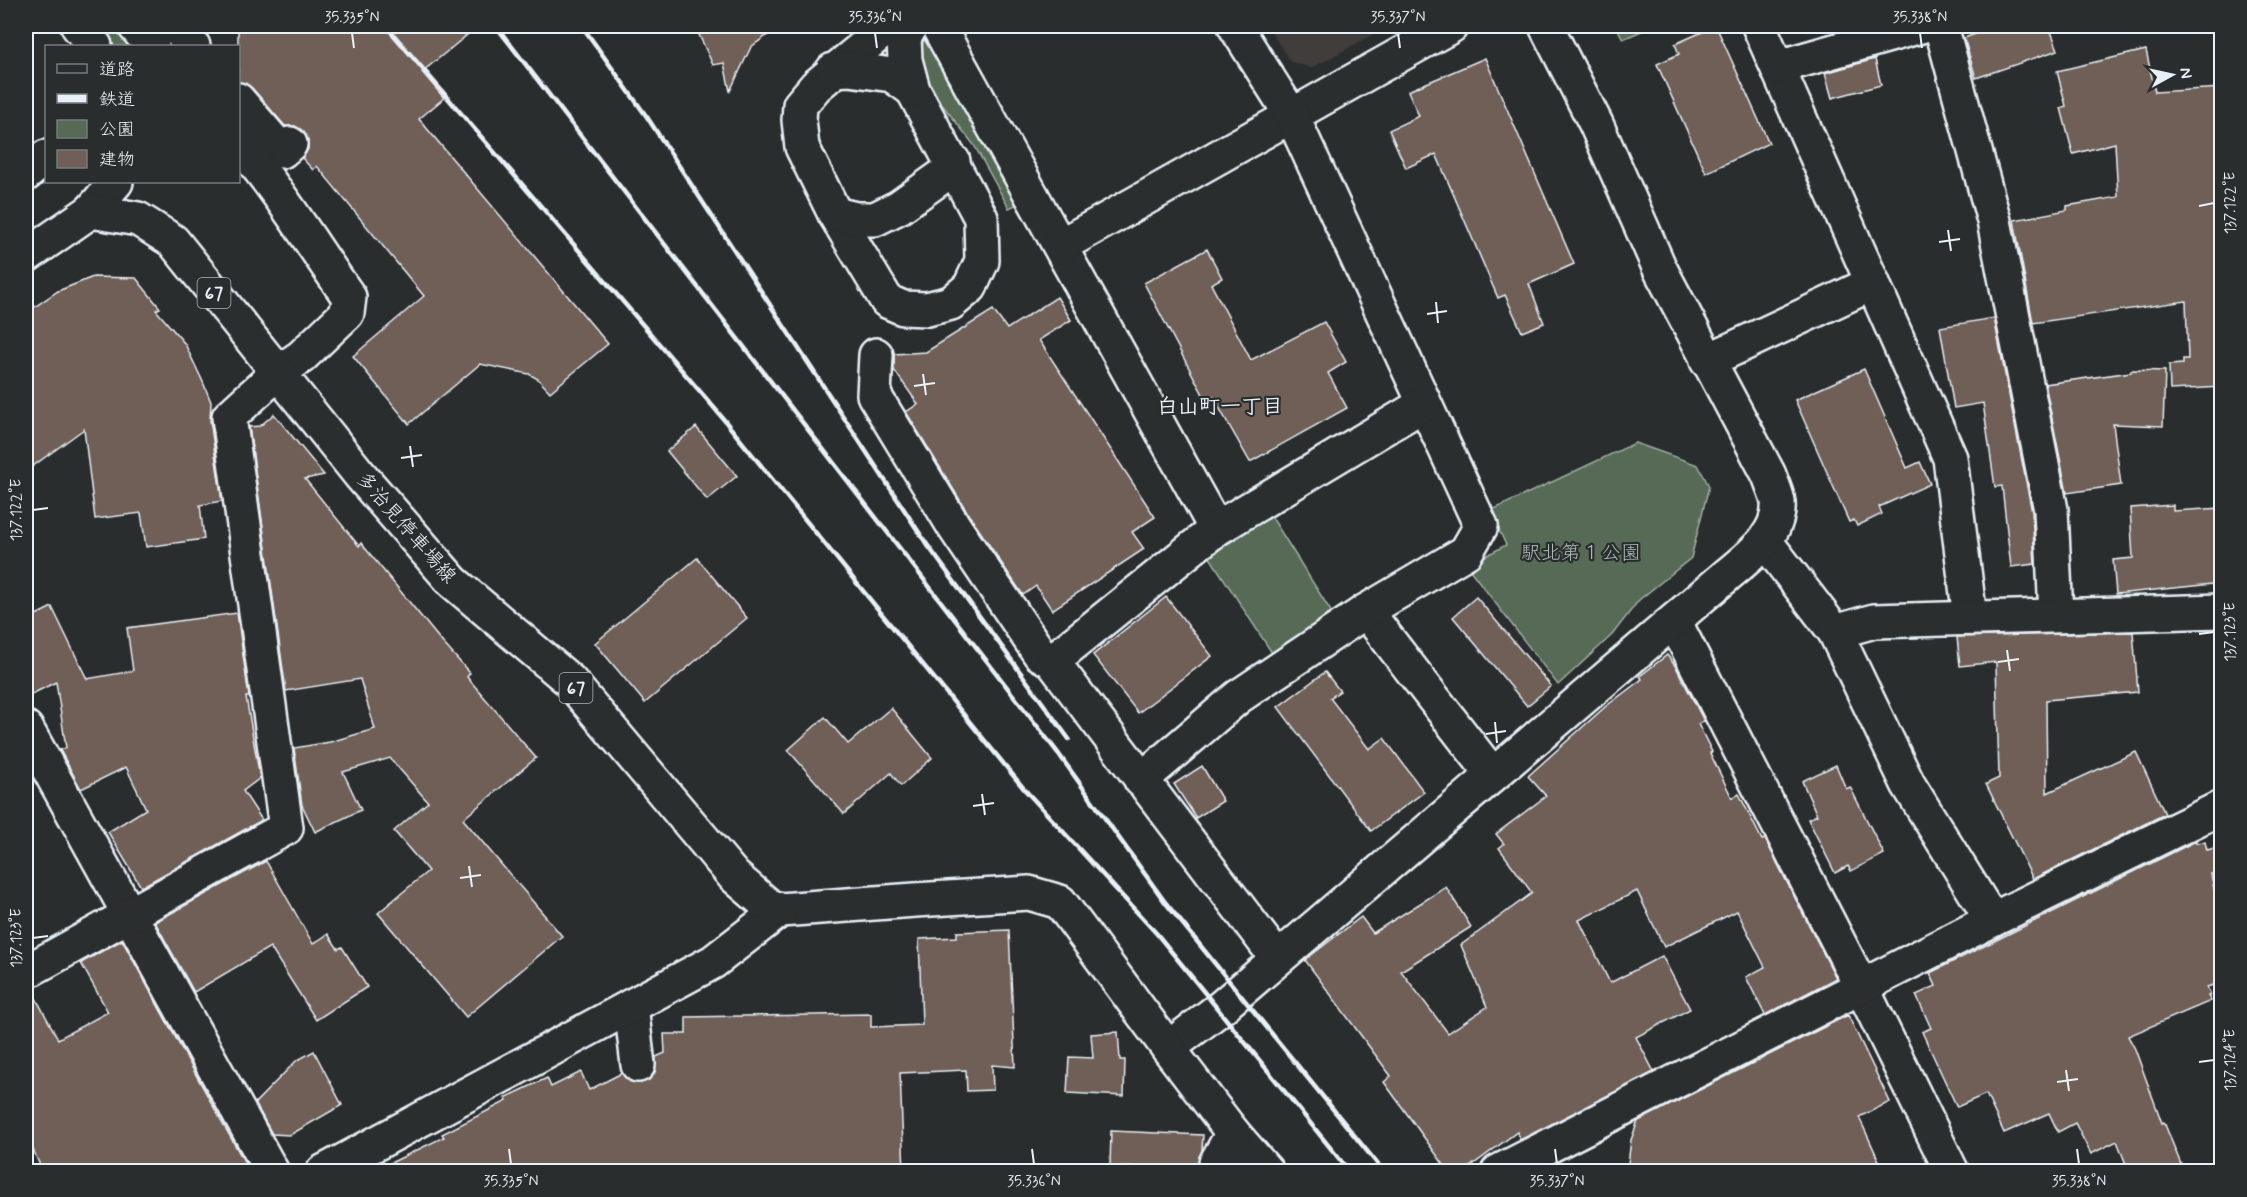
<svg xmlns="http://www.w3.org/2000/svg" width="2247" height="1197" font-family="Mynerve,'Klee One',sans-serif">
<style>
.built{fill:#3f3c3a}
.green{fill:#576a55;stroke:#a0aea6;stroke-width:1.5}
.building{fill:#6f5f56;stroke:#e8f1f8;stroke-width:1.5}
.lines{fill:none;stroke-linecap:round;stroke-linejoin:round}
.minor-casing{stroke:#e8f1f8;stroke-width:38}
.major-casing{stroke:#e8f1f8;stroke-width:38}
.minor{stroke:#2a2d2e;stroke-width:33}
.major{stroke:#2a2d2e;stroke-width:33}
.rail{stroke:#e8f1f8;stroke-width:4.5}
.ticks{fill:none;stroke:#e8f1f8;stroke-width:2}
.labels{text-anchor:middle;stroke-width:4.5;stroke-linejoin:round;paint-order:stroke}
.shield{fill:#2a2d2e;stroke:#afb6bb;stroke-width:1.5}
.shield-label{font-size:18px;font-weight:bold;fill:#e8f1f8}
.street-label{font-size:20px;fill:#e8f1f8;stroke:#2a2d2e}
.park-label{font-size:20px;fill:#aebbb7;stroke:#2a2d2e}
.neighbourhood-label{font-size:21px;font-weight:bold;fill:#e8f1f8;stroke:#2a2d2e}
.neatline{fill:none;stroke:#e8f1f8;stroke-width:2}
.ticks-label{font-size:15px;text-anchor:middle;fill:#e8f1f8}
</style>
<rect width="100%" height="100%" fill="#2a2d2e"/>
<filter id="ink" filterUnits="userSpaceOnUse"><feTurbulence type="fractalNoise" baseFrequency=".0167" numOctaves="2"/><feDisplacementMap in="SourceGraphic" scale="12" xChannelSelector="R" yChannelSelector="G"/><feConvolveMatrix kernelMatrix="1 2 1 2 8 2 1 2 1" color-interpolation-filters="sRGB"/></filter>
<g filter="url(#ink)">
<path class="built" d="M 1267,26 L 1388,26 L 1312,68 L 1291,62 Z"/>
<g class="green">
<path d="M 90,26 L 122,26 L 139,46 L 107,46 Z"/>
<path d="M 1616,26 L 1653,26 L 1623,39 Z"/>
<path d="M 927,37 L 1018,204 L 1009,208 L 974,145 L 930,89 L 925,78 L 920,42 Z"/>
<path d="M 1635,443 L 1698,465 L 1709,486 L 1691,558 L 1639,600 L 1612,635 L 1558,685 L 1467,566 L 1506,545 L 1490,511 Z"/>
<path d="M 1271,516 L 1332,613 L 1272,653 L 1209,556 Z"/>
</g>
<g class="building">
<path d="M 238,26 L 478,26 L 422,72 L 444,98 L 419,119 L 608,344 L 550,392 L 538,379 L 529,374 L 480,364 L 409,424 L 353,356 L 424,296 L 317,166 L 313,170 L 302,158 L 308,149 L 308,140 L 304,132 L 295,126 L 285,126 L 252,88 L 245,83 L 238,82 Z"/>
<path d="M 695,26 L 780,26 L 751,47 L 730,91 L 724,63 L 713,65 Z"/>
<path d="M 1716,26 L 1769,143 L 1706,173 L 1657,64 L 1679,54 L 1675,44 Z"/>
<path d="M 1999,26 L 2049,26 L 2058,50 L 1976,78 L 1964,38 Z"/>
<path d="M 2146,50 L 2155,92 L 2222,88 L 2222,387 L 2170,390 L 2169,365 L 2183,364 L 2183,359 L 2188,359 L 2186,301 L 2033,323 L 2014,220 L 2067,210 L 2067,206 L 2118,197 L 2115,143 L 2073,154 L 2061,108 L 2066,106 L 2057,71 Z"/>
<path d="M 1485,58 L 1574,264 L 1529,284 L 1544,323 L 1522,332 L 1505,295 L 1498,298 L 1436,154 L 1406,168 L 1389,130 L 1419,116 L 1408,91 Z"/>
<path d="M 1875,59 L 1881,85 L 1832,98 L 1825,73 Z"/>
<path d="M 1207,249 L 1222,278 L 1211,284 L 1251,360 L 1324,322 L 1346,362 L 1328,373 L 1347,408 L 1250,462 L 1213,397 L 1206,400 L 1144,283 Z"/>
<path d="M 93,277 L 136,278 L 160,308 L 156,310 L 185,344 L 203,382 L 211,402 L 210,420 L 222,501 L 200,505 L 204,539 L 146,547 L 141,513 L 95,519 L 84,429 L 26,471 L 26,313 L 58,291 Z"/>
<path d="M 1057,297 L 1071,320 L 1039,340 L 1155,517 L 1132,532 L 1144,549 L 1052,610 L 1036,586 L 1023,595 L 971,518 L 906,412 L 918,404 L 894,370 L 894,354 L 926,352 L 993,310 L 1007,329 Z"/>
<path d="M 1994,318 L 2032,512 L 2035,564 L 2011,567 L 2002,486 L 1995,487 L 1983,403 L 1954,408 L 1940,327 Z"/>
<path d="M 1864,369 L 1907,468 L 1920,462 L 1930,484 L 1879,507 L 1882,514 L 1857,526 L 1854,520 L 1849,522 L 1795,400 Z"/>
<path d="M 2131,370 L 2165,371 L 2163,426 L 2113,424 L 2121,485 L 2067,493 L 2045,384 L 2131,372 Z"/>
<path d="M 274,414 L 324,475 L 305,479 L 359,546 L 361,543 L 442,642 L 470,673 L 467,677 L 536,758 L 463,819 L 562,936 L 466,1017 L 378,913 L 428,871 L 394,831 L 428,802 L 390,758 L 343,772 L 361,810 L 315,832 L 302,805 L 294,748 L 330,742 L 375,729 L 360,679 L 286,691 L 249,427 L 260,426 Z"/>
<path d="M 696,427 L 737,476 L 707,500 L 667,451 Z"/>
<path d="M 2173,505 L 2173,511 L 2222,508 L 2222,583 L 2116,594 L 2113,560 L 2133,558 L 2130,508 Z"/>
<path d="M 697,558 L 747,618 L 645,703 L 595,643 Z"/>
<path d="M 1166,597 L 1212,656 L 1138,713 L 1093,655 Z"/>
<path d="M 1476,597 L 1551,686 L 1527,706 L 1453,617 Z"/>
<path d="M 52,607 L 87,679 L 133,671 L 127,628 L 237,613 L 249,697 L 246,697 L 260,778 L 243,791 L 262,820 L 141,887 L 108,832 L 146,809 L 126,767 L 81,789 L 60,750 L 66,748 L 56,682 L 26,697 L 26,620 Z"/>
<path d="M 2133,632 L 2138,692 L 2046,700 L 2047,793 L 2136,752 L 2165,814 L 2033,879 L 1986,784 L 1999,778 L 1996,662 L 1960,666 L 1957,637 Z"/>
<path d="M 1667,655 L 1676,667 L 1704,721 L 1698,724 L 1712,752 L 1710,753 L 1732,798 L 1739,794 L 1762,840 L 1765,839 L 1836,978 L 1765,1015 L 1746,977 L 1765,967 L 1737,911 L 1664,947 L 1637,891 L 1579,920 L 1610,983 L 1662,956 L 1690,1009 L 1636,1037 L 1654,1072 L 1520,1140 L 1517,1132 L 1463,1172 L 1449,1172 L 1384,1082 L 1391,1076 L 1305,960 L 1361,917 L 1373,933 L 1446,887 L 1471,927 L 1401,971 L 1448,1033 L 1487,1007 L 1461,945 L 1532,893 L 1499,848 L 1504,844 L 1496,834 L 1546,796 L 1528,776 L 1605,707 L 1642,679 L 1640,676 Z"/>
<path d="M 1325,672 L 1340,691 L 1330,698 L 1369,749 L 1384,738 L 1424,792 L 1371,831 L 1278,707 Z"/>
<path d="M 891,708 L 932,758 L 901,786 L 891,773 L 844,814 L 788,750 L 825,717 L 848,744 Z"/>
<path d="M 1836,765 L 1846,789 L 1850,787 L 1884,854 L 1851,871 L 1848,866 L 1835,873 L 1808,819 L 1817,815 L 1802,781 Z"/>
<path d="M 1202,766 L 1223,801 L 1196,818 L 1174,784 Z"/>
<path d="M 2196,841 L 2196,843 L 2205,842 L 2207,850 L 2215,848 L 2220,873 L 2211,874 L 2222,928 L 2222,982 L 2207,987 L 2211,995 L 2208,996 L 2211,1001 L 2128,1036 L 2135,1049 L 2162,1123 L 2164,1122 L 2184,1172 L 2129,1172 L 2117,1141 L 2091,1154 L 2075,1123 L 2058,1132 L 2049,1113 L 2004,1133 L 1986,1094 L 1957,1107 L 1922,1032 L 1931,1028 L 1916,995 L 1936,986 L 1930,973 Z"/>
<path d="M 266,861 L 313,944 L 328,934 L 338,949 L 342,947 L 367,987 L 316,1020 L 270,947 L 194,992 L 155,922 Z"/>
<path d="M 1009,930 L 1015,1067 L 992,1065 L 993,1090 L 967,1091 L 966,1070 L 900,1073 L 904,1172 L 372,1172 L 444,1137 L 442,1134 L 507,1101 L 505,1098 L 547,1078 L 551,1087 L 581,1072 L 589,1090 L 622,1073 L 631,1082 L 641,1083 L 649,1080 L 655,1072 L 656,1057 L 665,1053 L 664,1034 L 686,1034 L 686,1017 L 871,1014 L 871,1027 L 922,1025 L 919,939 L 957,937 L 957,932 Z"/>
<path d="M 122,940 L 218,1115 L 250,1172 L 43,1172 L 26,1134 L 26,991 L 31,989 L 58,1039 L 108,1012 L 81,963 Z"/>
<path d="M 1848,1015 L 1890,1102 L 1859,1117 L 1884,1172 L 1627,1172 L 1631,1140 L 1638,1121 Z"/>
<path d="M 1118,1032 L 1120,1060 L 1125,1060 L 1124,1096 L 1067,1093 L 1069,1057 L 1093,1058 L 1091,1034 Z"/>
<path d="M 314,1051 L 342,1105 L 290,1135 L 272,1134 L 255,1103 L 296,1061 Z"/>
<path d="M 1111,1131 L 1203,1135 L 1202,1150 L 1196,1169 L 1110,1167 Z"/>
</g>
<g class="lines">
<g class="minor-casing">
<g id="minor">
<path d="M 78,26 L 95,46"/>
<path d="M 135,26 L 152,46"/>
<path d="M 175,26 L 193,46"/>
<path d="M 889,26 L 816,86 L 800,105 L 799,120 L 802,147 L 835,214 L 887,301 L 903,308 L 927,309 L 951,303 L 970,287 L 982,261 L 981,218 L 913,90 L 905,60 L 904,38 L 911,26"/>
<path d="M 938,26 L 1216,529"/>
<path d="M 1759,26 L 1950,458 L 1970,618"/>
<path d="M 1941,26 L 1994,221 L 2051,510 L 2056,615"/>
<path d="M 1778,67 L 1921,26"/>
<path d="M 833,70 L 849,69 L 892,75 L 913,90"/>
<path d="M 238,100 L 282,151 L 290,144"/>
<path d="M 26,174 L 46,157"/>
<path d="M 91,211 L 116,182"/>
<path d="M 835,214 L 856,219 L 875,219 L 899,207 L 944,175 L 953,161"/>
<path d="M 1060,246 L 1451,26"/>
<path d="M 876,355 L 874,395 L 955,528 L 1040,654 L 1052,661"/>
<path d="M 1707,361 L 1873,283"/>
<path d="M 1765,541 L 1835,632 L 1908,784 L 1992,920"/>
<path d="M 1366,611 L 1492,774"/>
<path d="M 1674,621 L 1861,986 L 1952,1172"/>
<path d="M 1835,632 L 1874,621 L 2222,611"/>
<path d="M 26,728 L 272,1172"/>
<path d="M 1141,780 L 1238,697 L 1366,611 L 1466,552 L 1481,526 L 1292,116 L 1235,26"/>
<path d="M 1277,958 L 1052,661 L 1216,529 L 1424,404"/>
<path d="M 26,972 L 286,828 L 229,417 L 277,373 L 301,357 L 347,313 L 349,297 C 312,245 280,191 238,143"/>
<path d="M 631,1006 L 638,1065"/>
<path d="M 1168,1048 L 1218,1010 L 1726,576 C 1748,557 1781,535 1778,502 C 1777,494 1772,484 1769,475 L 1660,269 L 1596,124 L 1546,26"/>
<path d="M 323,1172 L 713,962 L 780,910 L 915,900 L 1029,893 L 1060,902 L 1168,1048 L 1233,1133 L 1267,1172"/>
<path d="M 1214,1172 L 1216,1163 L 1233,1133"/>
<path d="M 1498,1172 L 1992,920 L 2222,807"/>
</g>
</g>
<g class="major-casing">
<path id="major" d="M 26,256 L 91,211 L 138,219 L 173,241 L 360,475 L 453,582 L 569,680 L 734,876 L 770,907 L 780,910"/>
</g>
<use href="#minor" class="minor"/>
<use href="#major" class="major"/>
<g class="rail">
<path d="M 386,26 L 716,410 L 1025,790 L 1157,934 L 1350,1172"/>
<path d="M 496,26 L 1058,753 L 1165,902 L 1384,1172"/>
<path d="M 582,26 L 647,117 L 926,543 L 1069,739"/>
</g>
</g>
</g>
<path class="ticks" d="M 352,33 L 354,48M 875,33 L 877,48M 1398,33 L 1400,48M 1920,33 L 1922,48M 2199,206 L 2214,203M 1948,230 L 1951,251M 1939,242 L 1960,239M 1436,302 L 1438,323M 1427,314 L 1447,311M 923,374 L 926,395M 914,386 L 935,383M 410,446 L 413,467M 401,458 L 422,455M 33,510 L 48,508M 2199,634 L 2214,632M 2007,650 L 2010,671M 1998,662 L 2019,659M 1495,722 L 1497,743M 1486,734 L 1506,731M 982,794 L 985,815M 973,806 L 994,803M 469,866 L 472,887M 460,878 L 481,875M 33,938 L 48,936M 2199,1062 L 2214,1060M 2066,1070 L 2069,1091M 2057,1082 L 2078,1079M 509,1149 L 511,1164M 1032,1149 L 1034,1164M 1555,1149 L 1557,1164M 2077,1149 L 2079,1164"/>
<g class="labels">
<g class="shield">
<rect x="197.5" y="278" width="33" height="30" rx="4.5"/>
<rect x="559.5" y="673" width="33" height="30" rx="4.5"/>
</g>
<g class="shield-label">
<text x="214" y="299">67</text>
<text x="576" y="694">67</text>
</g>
<g class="street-label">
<text transform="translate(407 527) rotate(49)" y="7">多治見停車場線</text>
</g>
<g class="park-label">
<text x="1581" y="559">駅北第１公園</text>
</g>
<g class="neighbourhood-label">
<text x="1220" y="413">白山町一丁目</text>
</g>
</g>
<rect width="2247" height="1197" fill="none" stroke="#2a2d2e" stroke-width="66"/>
<rect x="45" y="45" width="195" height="138" fill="#2a2d2e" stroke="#767b7f" stroke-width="1.5"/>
<rect x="57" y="64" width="30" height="9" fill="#2a2d2e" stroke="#767b7f" stroke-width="1.5"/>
<text x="99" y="75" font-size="18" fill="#e8f1f8">道路</text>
<rect x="57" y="94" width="30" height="9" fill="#e8f1f8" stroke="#767b7f" stroke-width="1.5"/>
<text x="99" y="105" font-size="18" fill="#e8f1f8">鉄道</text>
<rect x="57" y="120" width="30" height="18" fill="#576a55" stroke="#767b7f" stroke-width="1.5"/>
<text x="99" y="135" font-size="18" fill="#e8f1f8">公園</text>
<rect x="57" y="150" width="30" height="18" fill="#6f5f56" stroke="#767b7f" stroke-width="1.5"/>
<text x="99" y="165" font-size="18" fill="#e8f1f8">建物</text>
<g transform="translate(2172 75) rotate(82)" stroke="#2a2d2e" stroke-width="4.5" paint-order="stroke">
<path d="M0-4.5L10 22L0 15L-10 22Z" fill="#e8f1f8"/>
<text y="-9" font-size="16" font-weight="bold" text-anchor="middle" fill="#e8f1f8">N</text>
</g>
<rect x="33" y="33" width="2181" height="1131" class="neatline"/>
<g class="ticks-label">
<text x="352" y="22">35.335°N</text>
<text x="875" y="22">35.336°N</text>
<text x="1398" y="22">35.337°N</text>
<text x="1920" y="22">35.338°N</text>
<text transform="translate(2230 203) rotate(-90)" y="5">137.122°E</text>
<text transform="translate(16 510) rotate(-90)" y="5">137.122°E</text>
<text transform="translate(2230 632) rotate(-90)" y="5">137.123°E</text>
<text transform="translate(16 938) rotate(-90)" y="5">137.123°E</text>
<text transform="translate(2230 1060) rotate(-90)" y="5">137.124°E</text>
<text x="511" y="1186">35.335°N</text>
<text x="1034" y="1186">35.336°N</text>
<text x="1557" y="1186">35.337°N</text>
<text x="2079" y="1186">35.338°N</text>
</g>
</svg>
